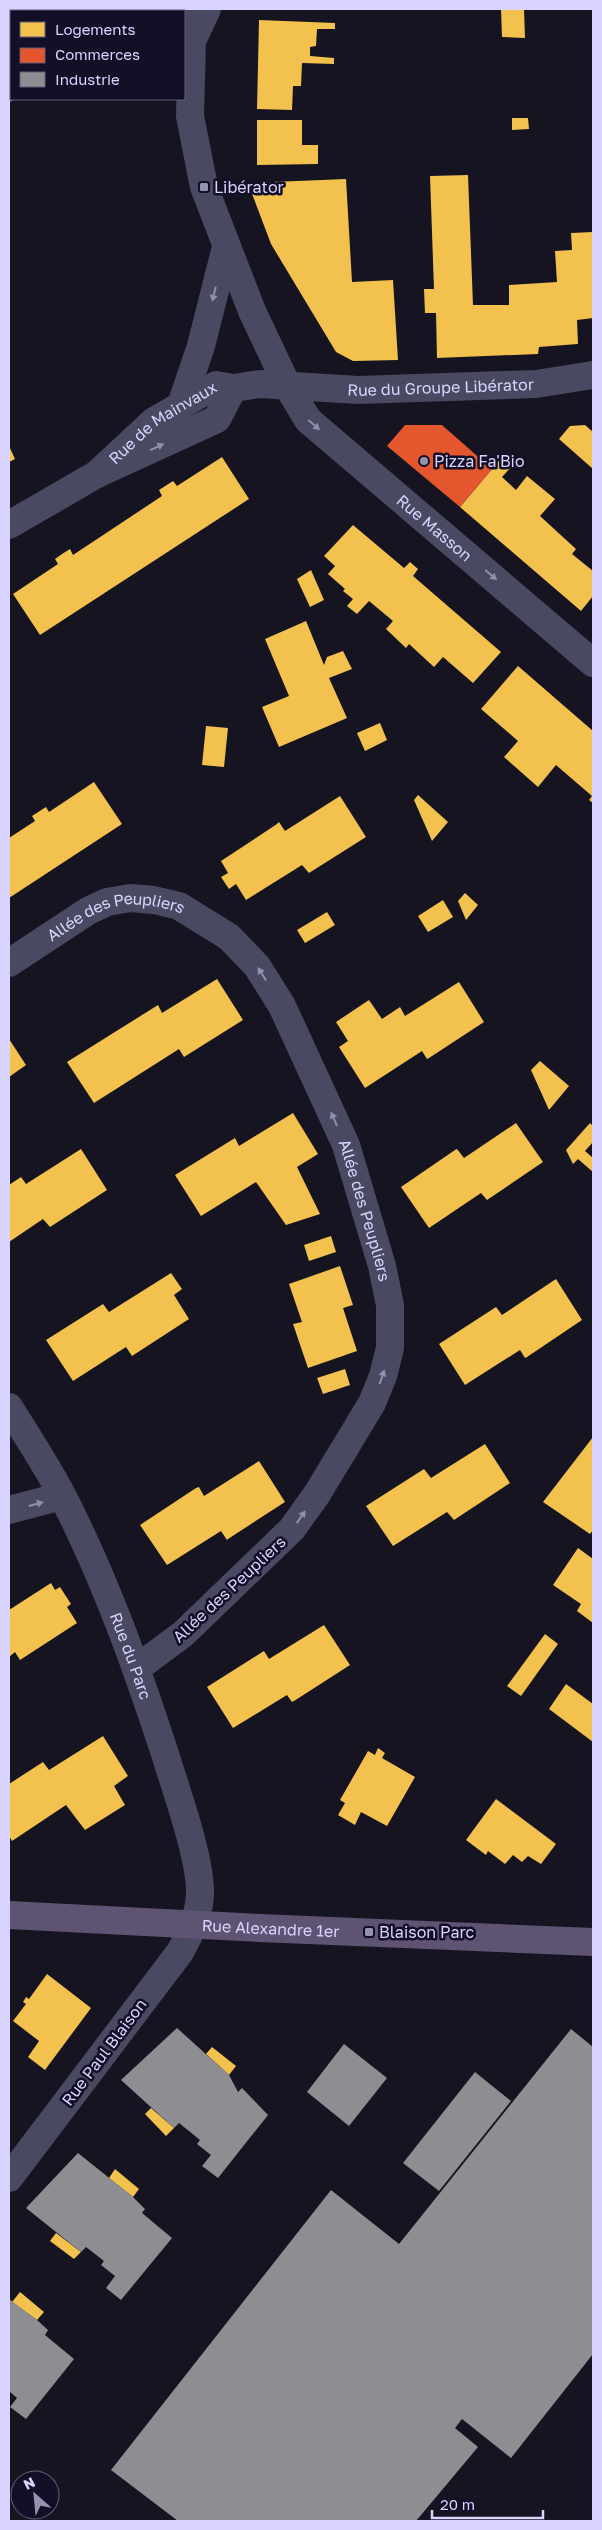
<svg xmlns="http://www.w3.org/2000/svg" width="602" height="2530" font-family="'Golos Text',sans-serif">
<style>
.homes{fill:#f2c14e}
.shops{fill:#e4572e}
.industry{fill:#8d8d92}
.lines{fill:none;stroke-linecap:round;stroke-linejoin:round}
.minor{stroke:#4a4962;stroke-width:28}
.major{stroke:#5e5373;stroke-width:28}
.oneway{fill:#928eb0}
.poi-dot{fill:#9591b1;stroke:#130f26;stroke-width:2}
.labels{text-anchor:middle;stroke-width:5;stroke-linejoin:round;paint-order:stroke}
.poi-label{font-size:16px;fill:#d9d4ff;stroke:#130f26;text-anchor:start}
.street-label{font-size:16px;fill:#d9d4ff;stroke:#130f26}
</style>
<rect width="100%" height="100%" fill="#161421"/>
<g class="homes">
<path d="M 9,9 L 25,9 L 26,11 L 11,11 L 11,99 L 15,99 L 9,102 Z"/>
<path d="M 501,9 L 524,9 L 525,38 L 502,37 Z"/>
<path d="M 259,20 L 335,23 L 335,29 L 317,29 L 316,46 L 310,47 L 310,56 L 334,58 L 334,64 L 302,63 L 301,86 L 293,86 L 292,110 L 257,109 Z"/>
<path d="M 512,118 L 528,118 L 529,129 L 512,130 Z"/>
<path d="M 257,120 L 302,120 L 302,145 L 318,145 L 318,164 L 257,165 Z"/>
<path d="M 468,175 L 473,305 L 509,305 L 509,285 L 557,282 L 555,251 L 572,250 L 571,233 L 593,232 L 593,318 L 577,320 L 578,344 L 539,347 L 538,354 L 437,358 L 436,313 L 425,313 L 424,289 L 434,289 L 430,176 Z"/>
<path d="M 346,179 L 352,282 L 393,280 L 398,360 L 353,361 L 336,352 L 271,244 L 248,183 Z"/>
<path d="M 585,425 L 593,432 L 593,469 L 559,439 L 570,426 Z"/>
<path d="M 9,446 L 15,459 L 9,462 Z"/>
<path d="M 503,456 L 513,465 L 502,477 L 516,490 L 527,476 L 555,499 L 540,516 L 576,549 L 572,554 L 593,571 L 593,596 L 581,611 L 460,507 Z"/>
<path d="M 222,457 L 249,499 L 40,635 L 13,594 L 58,564 L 55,559 L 62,554 L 70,549 L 73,555 L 162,496 L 159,490 L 173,481 L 177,486 Z"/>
<path d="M 353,525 L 404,568 L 410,562 L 418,569 L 413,576 L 501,652 L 473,683 L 443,657 L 434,667 L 409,644 L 406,648 L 386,629 L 393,621 L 369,601 L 357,614 L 347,606 L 353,599 L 343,591 L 345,589 L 328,574 L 335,566 L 324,556 Z"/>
<path d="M 311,570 L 324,600 L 310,607 L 297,579 Z"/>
<path d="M 306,621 L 324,665 L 327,657 L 343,651 L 352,669 L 329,678 L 347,718 L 279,747 L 262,707 L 289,696 L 265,639 Z"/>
<path d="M 518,666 L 593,731 L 593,803 L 589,800 L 592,796 L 556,765 L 538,787 L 504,757 L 518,741 L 481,709 Z"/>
<path d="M 380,723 L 387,740 L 365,751 L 357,733 Z"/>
<path d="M 206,726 L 228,728 L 224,767 L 202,765 Z"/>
<path d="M 94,782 L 122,824 L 9,898 L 9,838 L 35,821 L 32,816 L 46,807 L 49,812 Z"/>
<path d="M 418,795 L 448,822 L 432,841 L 414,800 Z"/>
<path d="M 340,796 L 366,837 L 309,873 L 302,865 L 246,900 L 236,884 L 229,889 L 221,877 L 228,873 L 221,861 L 277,824 L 279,822 L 285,831 Z"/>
<path d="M 465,893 L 478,905 L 466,920 L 458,901 Z"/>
<path d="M 443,900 L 453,917 L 428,932 L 418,916 Z"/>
<path d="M 327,912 L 335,925 L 305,943 L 297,930 Z"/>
<path d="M 217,979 L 243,1020 L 184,1057 L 179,1049 L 94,1103 L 67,1062 L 158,1005 L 162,1013 Z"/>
<path d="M 459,982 L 484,1022 L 429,1058 L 427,1059 L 422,1051 L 365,1088 L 339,1047 L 348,1041 L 336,1022 L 369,1000 L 382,1019 L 400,1007 L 405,1016 Z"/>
<path d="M 9,1039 L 26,1065 L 9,1077 Z"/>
<path d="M 540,1061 L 569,1086 L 549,1110 L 531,1070 Z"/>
<path d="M 293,1113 L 318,1154 L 297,1167 L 320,1214 L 286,1225 L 256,1182 L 201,1216 L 175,1175 L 235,1138 L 239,1146 Z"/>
<path d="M 516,1123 L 543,1162 L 487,1200 L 481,1193 L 429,1228 L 401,1187 L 455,1150 L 457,1149 L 464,1158 Z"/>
<path d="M 590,1123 L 593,1126 L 593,1142 L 585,1151 L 593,1158 L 593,1172 L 578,1159 L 573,1164 L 566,1150 Z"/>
<path d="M 81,1149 L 107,1190 L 50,1227 L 43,1219 L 9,1242 L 9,1185 L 21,1177 L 26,1184 Z"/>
<path d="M 331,1236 L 336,1252 L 309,1261 L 304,1245 Z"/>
<path d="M 340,1266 L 353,1305 L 343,1308 L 357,1351 L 308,1368 L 293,1324 L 302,1322 L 289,1284 Z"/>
<path d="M 171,1273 L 182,1289 L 174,1295 L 189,1319 L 132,1356 L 126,1347 L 73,1381 L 46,1340 L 103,1304 L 109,1312 Z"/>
<path d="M 556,1279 L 582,1320 L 527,1357 L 525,1358 L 520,1350 L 465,1385 L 439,1344 L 496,1307 L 502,1315 Z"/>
<path d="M 345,1369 L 350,1385 L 323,1394 L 317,1378 Z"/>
<path d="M 593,1437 L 593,1530 L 590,1534 L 543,1502 Z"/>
<path d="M 485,1444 L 510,1483 L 454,1520 L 447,1512 L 393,1546 L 366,1506 L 424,1469 L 431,1478 Z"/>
<path d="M 259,1461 L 285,1502 L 228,1539 L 227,1540 L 221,1531 L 167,1565 L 140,1525 L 196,1488 L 199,1487 L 204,1496 Z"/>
<path d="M 578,1548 L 593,1559 L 593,1623 L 577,1611 L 581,1604 L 553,1585 Z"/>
<path d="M 51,1583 L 55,1590 L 60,1587 L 71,1604 L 67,1607 L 77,1623 L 20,1660 L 15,1652 L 9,1657 L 9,1610 Z"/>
<path d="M 324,1625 L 350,1665 L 294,1701 L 292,1702 L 287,1695 L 233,1728 L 207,1687 L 264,1651 L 269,1659 Z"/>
<path d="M 545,1634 L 558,1644 L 521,1696 L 507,1686 Z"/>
<path d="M 566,1684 L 593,1704 L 593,1742 L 549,1709 Z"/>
<path d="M 103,1736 L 128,1776 L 114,1786 L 125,1805 L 85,1830 L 66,1805 L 12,1841 L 9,1836 L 9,1784 L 43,1762 L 49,1770 Z"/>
<path d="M 378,1748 L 385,1753 L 382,1758 L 415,1777 L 387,1826 L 361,1812 L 355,1825 L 338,1815 L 345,1803 L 340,1800 L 368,1751 L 375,1755 Z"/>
<path d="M 496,1799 L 556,1844 L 541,1864 L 528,1856 L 522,1862 L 513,1855 L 505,1864 L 488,1851 L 486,1855 L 466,1840 Z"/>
<path d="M 47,1974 L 91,2008 L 45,2070 L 28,2057 L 39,2041 L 13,2021 L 26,2004 L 23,2002 L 26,1997 L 29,1999 Z"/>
<path d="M 212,2047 L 236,2066 L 229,2075 L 206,2054 Z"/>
<path d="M 151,2108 L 174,2128 L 166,2136 L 145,2114 Z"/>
<path d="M 115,2169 L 139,2189 L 133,2197 L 109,2178 Z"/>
<path d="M 56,2233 L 81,2252 L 74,2259 L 50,2241 Z"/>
<path d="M 20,2292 L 44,2312 L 37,2320 L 12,2302 Z"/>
</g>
<path class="shops" d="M 405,425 L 442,425 L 492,469 L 460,507 L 387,446 Z"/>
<g class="industry">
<path d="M 177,2028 L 229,2075 L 238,2092 L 242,2088 L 268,2115 L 218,2178 L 202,2166 L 211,2155 L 197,2144 L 200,2140 L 179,2123 L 174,2128 L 121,2080 Z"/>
<path d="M 571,2029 L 593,2047 L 593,2354 L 511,2458 L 462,2419 L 455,2428 L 478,2447 L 416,2521 L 178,2521 L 111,2470 L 331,2190 L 399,2244 Z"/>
<path d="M 344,2044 L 387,2078 L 349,2126 L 307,2092 Z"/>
<path d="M 475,2072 L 511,2101 L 439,2191 L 403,2163 Z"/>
<path d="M 78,2153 L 133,2197 L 145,2209 L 142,2213 L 172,2238 L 121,2300 L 106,2288 L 115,2276 L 101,2265 L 104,2261 L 86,2247 L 81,2252 L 26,2208 Z"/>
<path d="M 9,2299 L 37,2320 L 48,2330 L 45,2335 L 74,2359 L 26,2419 L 10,2407 L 17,2398 L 9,2391 Z"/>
</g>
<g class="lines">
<g class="minor">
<path d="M 95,9 L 97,11"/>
<path id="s1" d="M 185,9 L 192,41 L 190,116 L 204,187 L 252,311 L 287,385 L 308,420 L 593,663"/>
<path d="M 192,41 L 207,9"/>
<path d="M 181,405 L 201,346 L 226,247"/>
<path id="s2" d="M 97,474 L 154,421 L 216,385 L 233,388 L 260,384 L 358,390 L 536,384 L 593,375"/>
<path d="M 9,525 L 97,474 L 217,419 L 233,388"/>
<path id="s3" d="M 9,963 L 88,911 L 107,902 L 130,898 L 154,900 L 179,906 L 229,937 L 257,966 L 282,1006 L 346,1145 L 382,1266 L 390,1305 L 390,1348 L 383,1376 L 372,1403 L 317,1494 L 292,1529 L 183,1634 L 137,1668"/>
<path id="s4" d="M 9,1407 C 27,1436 47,1466 63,1497 C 106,1581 137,1668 166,1757 C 177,1793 198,1851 200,1888 C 201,1912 191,1932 180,1952 L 9,2178"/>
<path d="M 9,1510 L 62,1496"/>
</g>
<path class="major" id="s5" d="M 9,1915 L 260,1928 L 593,1942"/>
</g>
<defs><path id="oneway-solid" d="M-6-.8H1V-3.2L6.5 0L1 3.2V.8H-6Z" transform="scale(1.25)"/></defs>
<g class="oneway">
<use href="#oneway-solid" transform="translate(214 294) rotate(104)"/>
<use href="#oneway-solid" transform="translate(314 425) rotate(41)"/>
<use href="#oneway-solid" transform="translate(157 447) rotate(-25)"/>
<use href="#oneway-solid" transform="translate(491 575) rotate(41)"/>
<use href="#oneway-solid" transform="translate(262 974) rotate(-122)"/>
<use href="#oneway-solid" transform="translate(334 1119) rotate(-114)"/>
<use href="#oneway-solid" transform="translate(382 1377) rotate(-71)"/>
<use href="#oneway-solid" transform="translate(36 1504) rotate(-15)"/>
<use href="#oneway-solid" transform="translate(301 1517) rotate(-55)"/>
</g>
<g class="poi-dot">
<rect x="199" y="182" width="10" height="10" rx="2.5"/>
<circle cx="424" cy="461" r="5"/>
<rect x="364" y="1927" width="10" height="10" rx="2.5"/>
</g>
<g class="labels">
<g class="poi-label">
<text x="214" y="193">Libérator</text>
<text x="434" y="467">Pizza Fa'Bio</text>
<text x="379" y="1938">Blaison Parc</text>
</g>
<g class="street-label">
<text dy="6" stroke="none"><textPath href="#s2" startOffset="375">Rue du Groupe Libérator</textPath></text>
<text dy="6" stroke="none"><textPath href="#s2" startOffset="84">Rue de Mainvaux</textPath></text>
<text dy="6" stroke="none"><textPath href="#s1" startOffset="602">Rue Masson</textPath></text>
<text dy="6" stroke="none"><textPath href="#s3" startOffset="121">Allée des Peupliers</textPath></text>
<text dy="6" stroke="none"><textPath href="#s3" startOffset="556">Allée des Peupliers</textPath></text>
<text transform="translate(229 1589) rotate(-43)" y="6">Allée des Peupliers</text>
<text dy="6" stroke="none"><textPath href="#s4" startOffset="278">Rue du Parc</textPath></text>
<text dy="6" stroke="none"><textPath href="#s5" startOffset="262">Rue Alexandre 1er</textPath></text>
<text transform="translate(104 2052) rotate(-53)" y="6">Rue Paul Blaison</text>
</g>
</g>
<rect width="602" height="2530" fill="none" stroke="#d9d4ff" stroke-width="20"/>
<rect x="10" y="10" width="175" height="90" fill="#130f26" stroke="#625e7d"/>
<rect x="20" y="22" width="25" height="15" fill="#f2c14e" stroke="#625e7d"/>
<text x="55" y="35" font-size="15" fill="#d9d4ff">Logements</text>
<rect x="20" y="48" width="25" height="15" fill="#e4572e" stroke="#625e7d"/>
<text x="55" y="60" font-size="15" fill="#d9d4ff">Commerces</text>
<rect x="20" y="72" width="25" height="15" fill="#8d8d92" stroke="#625e7d"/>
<text x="55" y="85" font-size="15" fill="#d9d4ff">Industrie</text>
<g transform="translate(35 2495) rotate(333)"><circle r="24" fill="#130f26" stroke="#625e7d"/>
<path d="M0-4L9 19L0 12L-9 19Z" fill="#9591b1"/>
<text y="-8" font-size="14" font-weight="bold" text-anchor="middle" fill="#d9d4ff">N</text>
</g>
<path d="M432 2510v8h111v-8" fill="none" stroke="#d9d4ff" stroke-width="2.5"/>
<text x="440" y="2510" font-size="15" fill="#d9d4ff" stroke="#130f26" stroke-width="4" paint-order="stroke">20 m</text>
</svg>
